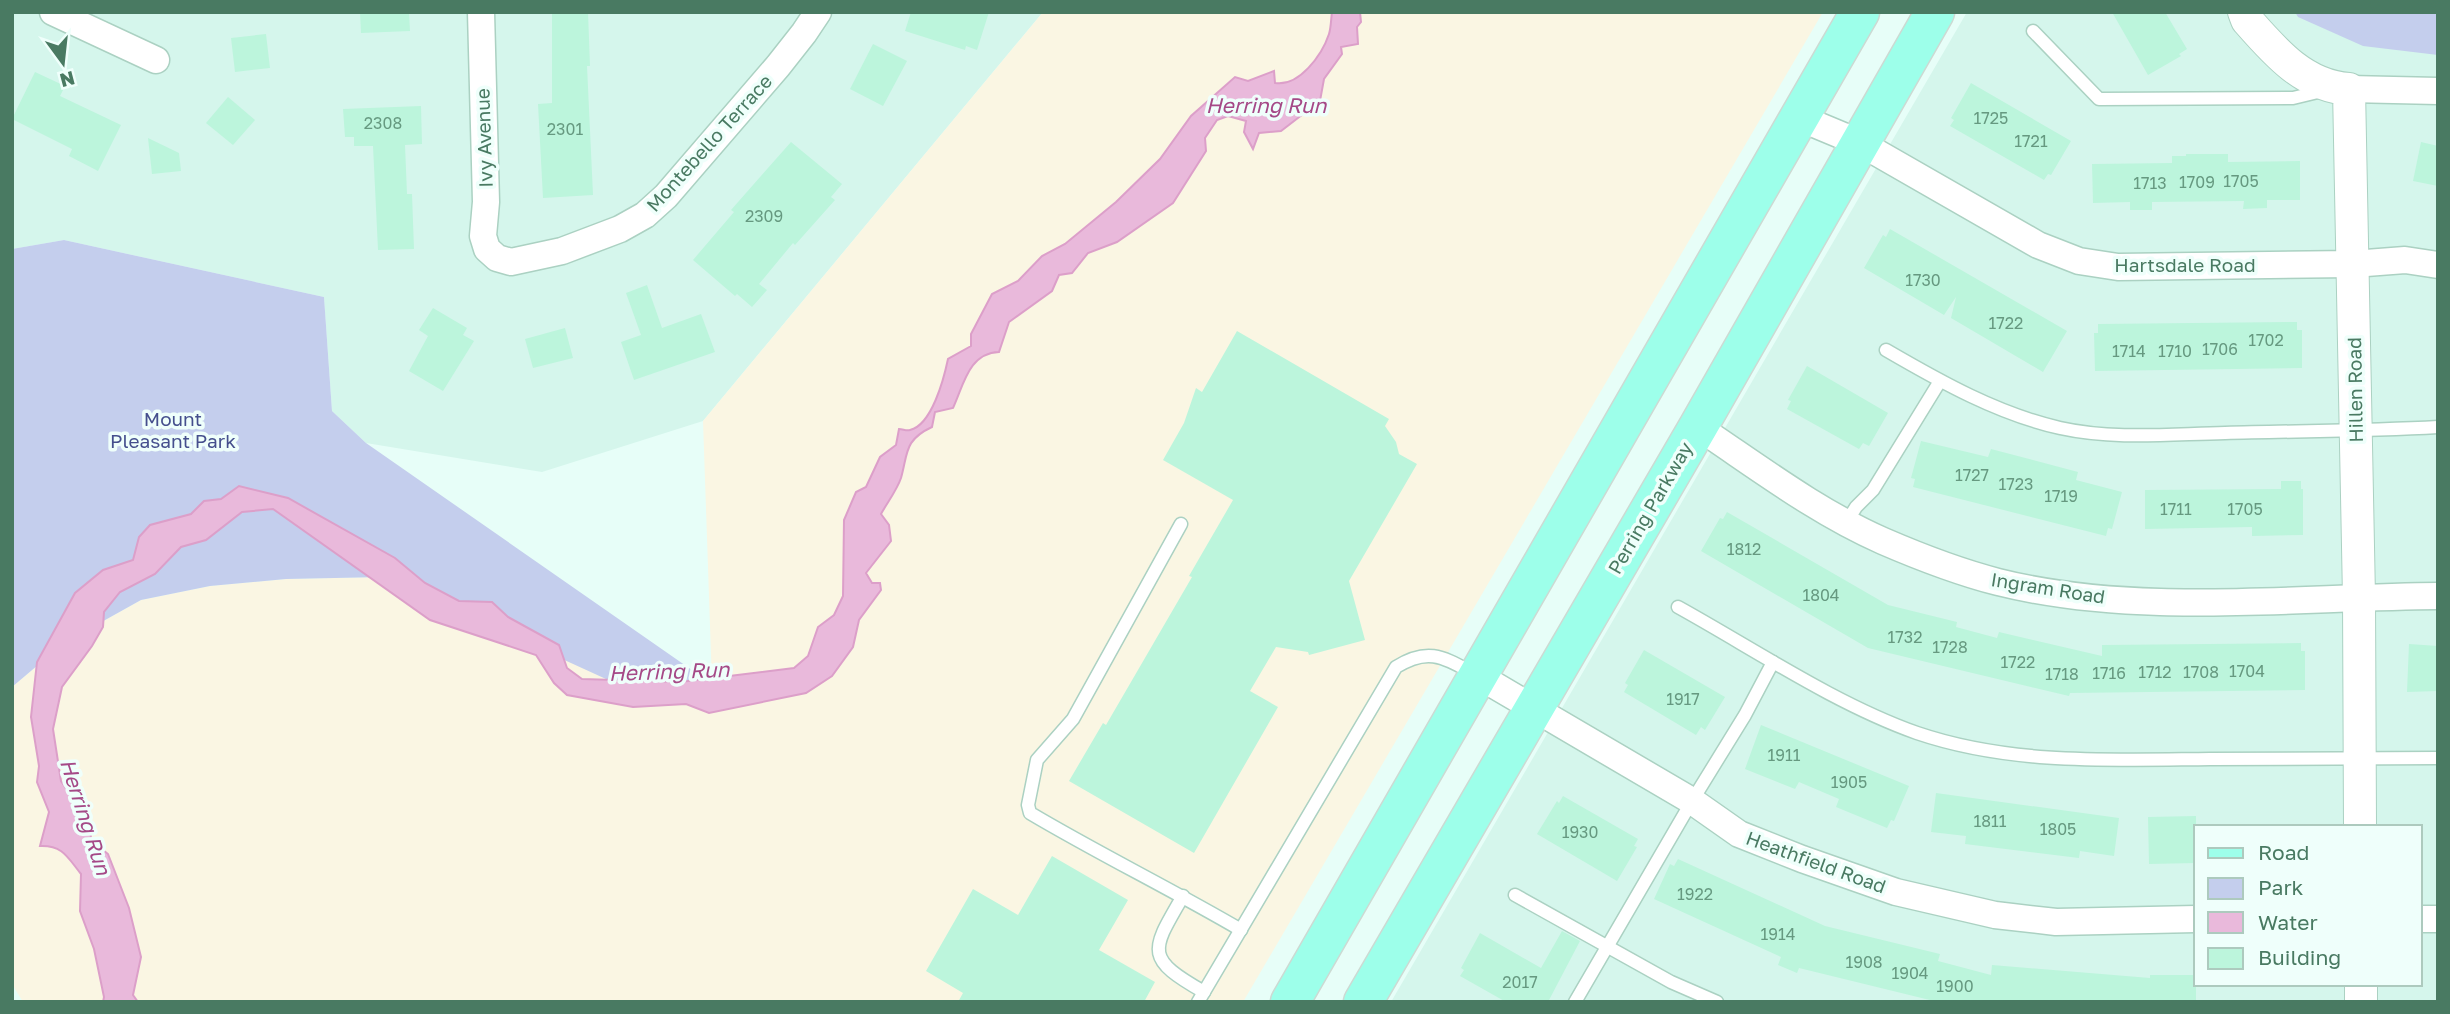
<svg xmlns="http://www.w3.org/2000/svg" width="2450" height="1014" font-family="'Golos Text',sans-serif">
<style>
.residential{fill:#d5f6ec;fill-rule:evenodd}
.education{fill:#faf6e3}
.green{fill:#c4ceed}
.water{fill:#e9b9db;stroke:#dc9fc9;stroke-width:2}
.building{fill:#bcf5dc}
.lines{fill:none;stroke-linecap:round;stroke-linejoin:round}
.service-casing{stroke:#abd1c2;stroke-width:15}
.minor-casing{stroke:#abd1c2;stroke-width:29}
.tertiary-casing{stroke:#abd1c2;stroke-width:34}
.primary-casing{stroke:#ccdad3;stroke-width:41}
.service{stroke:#fff;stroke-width:12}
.minor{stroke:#fff;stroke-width:26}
.tertiary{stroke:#fff;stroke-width:32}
.primary{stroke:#9dffea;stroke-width:38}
.labels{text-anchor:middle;stroke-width:7;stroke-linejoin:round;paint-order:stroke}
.number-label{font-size:16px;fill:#669980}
.street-label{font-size:19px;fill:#497a62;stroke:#effffb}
.park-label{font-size:19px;fill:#454f8d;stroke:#effffb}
.water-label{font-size:21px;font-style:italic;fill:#a54987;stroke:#effffb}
</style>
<rect width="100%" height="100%" fill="#e7fef8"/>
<g class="residential">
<path d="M 12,12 L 1043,12 L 703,421 L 542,472 L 366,443 L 332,411 L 324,297 L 64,240 L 12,249 Z"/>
<path d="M 1967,12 L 2438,12 L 2438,1002 L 1391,1002 ZM 2196,827 L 2420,827 L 2420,984 L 2196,984 Z"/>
</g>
<path class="education" d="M 1043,12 L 1823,12 L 1243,1002 L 23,1002 L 12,984 L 12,687 L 64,643 L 141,600 L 210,586 L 286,579 L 383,577 L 712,684 L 703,421 Z"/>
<g class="green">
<path d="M 2295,12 L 2438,12 L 2438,55 L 2363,46 L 2298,17 Z"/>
<path d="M 64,240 L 324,297 L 332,411 L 366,443 L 712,684 L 641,695 L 383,577 L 286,579 L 210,586 L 141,600 L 64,643 L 12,687 L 12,249 Z"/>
</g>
<path class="water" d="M 1332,12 L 1360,12 L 1361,22 L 1357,27 L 1358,44 L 1341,47 L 1342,54 L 1324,79 L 1320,101 L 1281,131 L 1259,133 L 1253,149 L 1244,132 L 1246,121 L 1228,116 L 1217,120 L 1205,138 L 1206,151 L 1173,203 L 1117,242 L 1088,253 L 1072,273 L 1059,275 L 1052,291 L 1009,322 L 999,352 C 969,353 964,384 953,408 L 935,412 L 932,427 C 904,440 908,453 901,478 C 897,490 887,503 881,514 L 889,525 L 891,541 L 866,573 L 872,583 L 880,583 L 881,590 L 859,620 L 853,647 L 832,676 L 806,693 L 709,713 L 686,704 L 633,707 L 567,695 L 554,683 L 536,655 L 430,620 L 273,509 L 242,512 L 206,540 L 181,547 L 155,574 L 120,592 L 104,612 L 103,627 L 92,646 L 62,687 L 53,729 L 61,781 L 90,823 L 91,840 L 108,854 L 129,908 L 141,957 L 133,995 L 138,1002 L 103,1002 L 104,997 L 94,949 L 80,911 L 81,874 C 68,858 63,845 40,846 L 49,812 L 37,782 L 39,766 L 31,717 L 37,662 L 75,593 L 103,570 L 133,560 L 139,537 L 150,525 L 191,514 L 204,501 L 221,499 L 239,486 L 288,498 L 395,558 L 425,583 L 459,601 L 492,602 L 508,617 L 559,645 L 567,668 L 582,679 L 680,682 L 794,668 L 808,656 L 818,627 L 834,615 L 843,596 L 844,520 L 856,492 L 866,487 L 880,457 L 896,445 L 899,429 C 903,429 906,431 910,430 C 932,425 944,378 948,359 L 971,346 L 971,334 L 992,294 L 1018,281 L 1042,256 L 1065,244 L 1116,202 L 1160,159 L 1191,116 L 1235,77 L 1248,81 L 1274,71 L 1275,83 C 1299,87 1322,55 1329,34 C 1331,28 1331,19 1332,12 Z"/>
<g class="building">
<path d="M 360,12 L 409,12 L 410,31 L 361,33 Z"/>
<path d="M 566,12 L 588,12 L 590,66 L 587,66 L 593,195 L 543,198 L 538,104 L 552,103 L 552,13 Z"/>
<path d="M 911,12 L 989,12 L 977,50 L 966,46 L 965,50 L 905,31 Z"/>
<path d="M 2112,12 L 2165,12 L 2187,49 L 2179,54 L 2181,56 L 2148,75 Z"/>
<path d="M 266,34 L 270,68 L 235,72 L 231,38 Z"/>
<path d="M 873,44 L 907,61 L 883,106 L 850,89 Z"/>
<path d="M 35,72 L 65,86 L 60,96 L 121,125 L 98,171 L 69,156 L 72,149 L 12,119 Z"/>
<path d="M 1971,83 L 2071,141 L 2051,175 L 2048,174 L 2044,180 L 1950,126 L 1954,120 L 1951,118 Z"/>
<path d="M 228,97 L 255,120 L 233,145 L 206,123 Z"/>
<path d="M 421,106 L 422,144 L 405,145 L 407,194 L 412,194 L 414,249 L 378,250 L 373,146 L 354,146 L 354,137 L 345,137 L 343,109 Z"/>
<path d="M 148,138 L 179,153 L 181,171 L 152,174 Z"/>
<path d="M 791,142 L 842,184 L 831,197 L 835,200 L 795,245 L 793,243 L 759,284 L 767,290 L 752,307 L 737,294 L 735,296 L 693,260 L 734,212 L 731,210 Z"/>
<path d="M 2421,142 L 2438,146 L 2438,186 L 2413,181 Z"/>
<path d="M 2186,154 L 2228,154 L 2228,162 L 2300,161 L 2300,200 L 2267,200 L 2267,208 L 2243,209 L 2244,201 L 2152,202 L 2152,210 L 2130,210 L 2130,202 L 2093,203 L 2092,164 L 2172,163 L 2172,156 L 2186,156 Z"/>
<path d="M 1890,229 L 2067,331 L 2043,372 L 1951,318 L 1956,297 L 1944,315 L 1864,268 L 1883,235 L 1886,237 Z"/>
<path d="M 647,285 L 662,328 L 701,314 L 715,352 L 634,380 L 621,342 L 641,335 L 626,293 Z"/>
<path d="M 433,308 L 467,328 L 463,335 L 474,341 L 443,391 L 409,371 L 428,336 L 419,330 Z"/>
<path d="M 2297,322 L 2297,330 L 2302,330 L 2302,368 L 2095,371 L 2094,333 L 2098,333 L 2098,324 Z"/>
<path d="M 565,328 L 573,358 L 533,368 L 525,339 Z"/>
<path d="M 1237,331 L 1389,419 L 1385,426 L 1396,442 L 1399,454 L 1417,464 L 1349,581 L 1365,640 L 1309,655 L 1308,652 L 1276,647 L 1250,691 L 1278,707 L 1194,853 L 1069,781 L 1103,723 L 1106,725 L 1192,577 L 1189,576 L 1233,500 L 1163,460 L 1184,423 L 1196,388 L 1202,392 Z"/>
<path d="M 1807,366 L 1888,413 L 1869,446 L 1863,443 L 1859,449 L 1787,409 L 1791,401 L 1788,400 Z"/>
<path d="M 1921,441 L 1988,457 L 1991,449 L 2078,472 L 2076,480 L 2122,492 L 2112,529 L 2108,528 L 2106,536 L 1913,487 L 1915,479 L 1911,478 Z"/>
<path d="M 2281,481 L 2301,481 L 2301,489 L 2303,489 L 2303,535 L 2252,536 L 2252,527 L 2145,529 L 2145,490 L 2281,489 Z"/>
<path d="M 1727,512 L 1888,605 L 1957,622 L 1956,627 L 1997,638 L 1999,632 L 2102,656 L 2102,645 L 2301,643 L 2301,651 L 2305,651 L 2305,690 L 2070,693 L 2069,696 L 1868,648 L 1701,551 L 1720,518 L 1723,519 Z"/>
<path d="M 2409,644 L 2438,646 L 2438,691 L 2407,692 Z"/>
<path d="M 1644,650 L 1725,697 L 1705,730 L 1701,727 L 1696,735 L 1624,692 L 1628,685 L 1625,683 Z"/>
<path d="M 1761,725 L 1909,786 L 1894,821 L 1891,820 L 1887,828 L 1836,807 L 1839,799 L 1799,782 L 1795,789 L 1745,769 Z"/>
<path d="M 1936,793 L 2119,818 L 2114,856 L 2080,851 L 2079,858 L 1965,844 L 1966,836 L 1931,832 Z"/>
<path d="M 1563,796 L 1638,839 L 1634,846 L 1637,847 L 1617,881 L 1537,834 L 1557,801 L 1559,803 Z"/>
<path d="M 2196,816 L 2196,863 L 2149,864 L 2148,817 Z"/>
<path d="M 1052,856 L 1128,900 L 1099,950 L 1155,982 L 1144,1002 L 958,1002 L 963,993 L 926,971 L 973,889 L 1018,915 Z"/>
<path d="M 1678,859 L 1825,926 L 1940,954 L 1938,961 L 1991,975 L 1992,965 L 2150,978 L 2150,975 L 2196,975 L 2196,1002 L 1938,1002 L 1799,968 L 1797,973 L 1778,965 L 1781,957 L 1654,899 L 1670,864 L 1674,866 Z"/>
<path d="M 1562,931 L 1580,941 L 1548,1002 L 1506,1002 L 1460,976 L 1464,970 L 1461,968 L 1480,933 L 1541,968 Z"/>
</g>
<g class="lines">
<g class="service-casing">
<g id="service">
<path d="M 2033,31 L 2099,99 L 2293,98 L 2322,91"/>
<path d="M 1886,350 C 1941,382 1998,414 2060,428 C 2114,440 2170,434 2225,433 C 2296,431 2367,431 2438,427"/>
<path d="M 1846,523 L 1856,507 L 1873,490 L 1940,381"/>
<path d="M 1181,524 L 1073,719 L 1037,760 L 1028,805 L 1030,813 C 1099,854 1171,889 1241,930"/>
<path d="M 1678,607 C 1754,649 1835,704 1917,733 C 2011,765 2112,760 2210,759 C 2286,758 2362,758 2438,758"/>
<path d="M 1515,895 L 1671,982 L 1717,1002"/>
<path d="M 1183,896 C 1151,951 1144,958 1204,992"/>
<path d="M 1198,1002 L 1396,667 C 1428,647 1443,657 1473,673"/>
<path d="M 1575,1002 L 1692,801 L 1745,715 L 1773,662"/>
</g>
</g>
<g class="minor-casing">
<g id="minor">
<path d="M 53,12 L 156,60"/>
<path d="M 481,12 L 486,202 L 483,236 L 487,249 L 497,258 L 511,262 L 562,251 L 620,229 L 645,215 L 666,196 L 778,66 L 804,33 L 818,12"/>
<path d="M 2349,89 L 2438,91"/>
<path d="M 1800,118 L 1860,143 L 2038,245 L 2079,261 L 2118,267 L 2353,264 L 2405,260 L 2438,265"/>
<path d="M 1698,427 C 1758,467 1817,512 1883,541 C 1920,557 1959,572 1998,582 C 2138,617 2295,597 2438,596"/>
<path d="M 1477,675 L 1692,801 L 1739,834 L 1802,859 L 1896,892 L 1995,915 L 2056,922 L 2196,919"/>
<path d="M 2420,919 L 2438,919"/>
</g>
</g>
<g class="tertiary-casing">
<g id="tertiary">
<path d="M 2244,12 L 2247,20 C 2275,52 2304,86 2349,89 L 2359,597 L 2360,827"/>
<path d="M 2361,984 L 2361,1002"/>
</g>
</g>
<g class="primary-casing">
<g id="primary">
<path d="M 1290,1002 L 1860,12"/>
<path d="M 1363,1002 L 1698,427 L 1935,12"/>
</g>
</g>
<use href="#service" class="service"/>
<use href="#minor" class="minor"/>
<use href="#tertiary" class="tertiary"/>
<use href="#primary" class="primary"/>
</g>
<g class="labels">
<g class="number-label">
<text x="1991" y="124">1725</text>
<text x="383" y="129">2308</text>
<text x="565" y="135">2301</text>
<text x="2031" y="147">1721</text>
<text x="2241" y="187">1705</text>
<text x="2197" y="188">1709</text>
<text x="2150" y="189">1713</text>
<text x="764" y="222">2309</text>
<text x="1923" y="286">1730</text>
<text x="2006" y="329">1722</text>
<text x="2266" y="346">1702</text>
<text x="2220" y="355">1706</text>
<text x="2129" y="357">1714</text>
<text x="2175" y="357">1710</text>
<text x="1972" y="481">1727</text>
<text x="2016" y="490">1723</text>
<text x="2061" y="502">1719</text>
<text x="2176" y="515">1711</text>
<text x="2245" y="515">1705</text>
<text x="1744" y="555">1812</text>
<text x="1821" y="601">1804</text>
<text x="1905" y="643">1732</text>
<text x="1950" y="653">1728</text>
<text x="2018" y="668">1722</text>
<text x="2247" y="677">1704</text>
<text x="2155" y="678">1712</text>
<text x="2201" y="678">1708</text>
<text x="2109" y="679">1716</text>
<text x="2062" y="680">1718</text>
<text x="1683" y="705">1917</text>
<text x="1784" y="761">1911</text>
<text x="1849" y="788">1905</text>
<text x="1990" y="827">1811</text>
<text x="2058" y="835">1805</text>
<text x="1580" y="838">1930</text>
<text x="1695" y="900">1922</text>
<text x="1778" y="940">1914</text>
<text x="1864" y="968">1908</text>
<text x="1910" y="979">1904</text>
<text x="1520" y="988">2017</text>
<text x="1955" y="992">1900</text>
</g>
<g class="street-label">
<text transform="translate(484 138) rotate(-92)" y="7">Ivy Avenue</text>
<text transform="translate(709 143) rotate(-48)" y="7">Montebello Terrace</text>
<text x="2185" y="272">Hartsdale Road</text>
<text transform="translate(2355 390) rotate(-91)" y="7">Hillen Road</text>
<text transform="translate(1650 508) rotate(-60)" y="7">Perring Parkway</text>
<text transform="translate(2048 588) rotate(9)" y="7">Ingram Road</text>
<text transform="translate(1816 862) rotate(20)" y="7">Heathfield Road</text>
</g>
<g class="park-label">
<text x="173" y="426">Mount<tspan x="173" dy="22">Pleasant Park</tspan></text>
</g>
<g class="water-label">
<text x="1266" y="113">Herring Run</text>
<text transform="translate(669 672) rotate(-2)" y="7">Herring Run</text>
<text transform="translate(85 817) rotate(72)" y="7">Herring Run</text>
</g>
</g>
<rect width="2450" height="1014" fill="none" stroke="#497a62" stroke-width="28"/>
<rect x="2194" y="825" width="228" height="161" fill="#effffb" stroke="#adcabe" stroke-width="2"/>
<rect x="2208" y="848" width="35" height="10" fill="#9dffea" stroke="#adcabe" stroke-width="2"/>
<text x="2258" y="860" font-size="21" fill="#497a62">Road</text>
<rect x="2208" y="878" width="35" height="21" fill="#c4ceed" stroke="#adcabe" stroke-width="2"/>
<text x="2258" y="895" font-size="21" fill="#497a62">Park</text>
<rect x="2208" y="912" width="35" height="21" fill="#e9b9db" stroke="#adcabe" stroke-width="2"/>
<text x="2258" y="930" font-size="21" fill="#497a62">Water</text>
<rect x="2208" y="948" width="35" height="21" fill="#bcf5dc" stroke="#adcabe" stroke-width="2"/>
<text x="2258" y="965" font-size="21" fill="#497a62">Building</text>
<g transform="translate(63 63) rotate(165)" stroke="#effffb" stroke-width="5" paint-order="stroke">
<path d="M0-5L12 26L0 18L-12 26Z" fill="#497a62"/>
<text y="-10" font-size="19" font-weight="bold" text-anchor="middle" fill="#497a62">N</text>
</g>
</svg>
